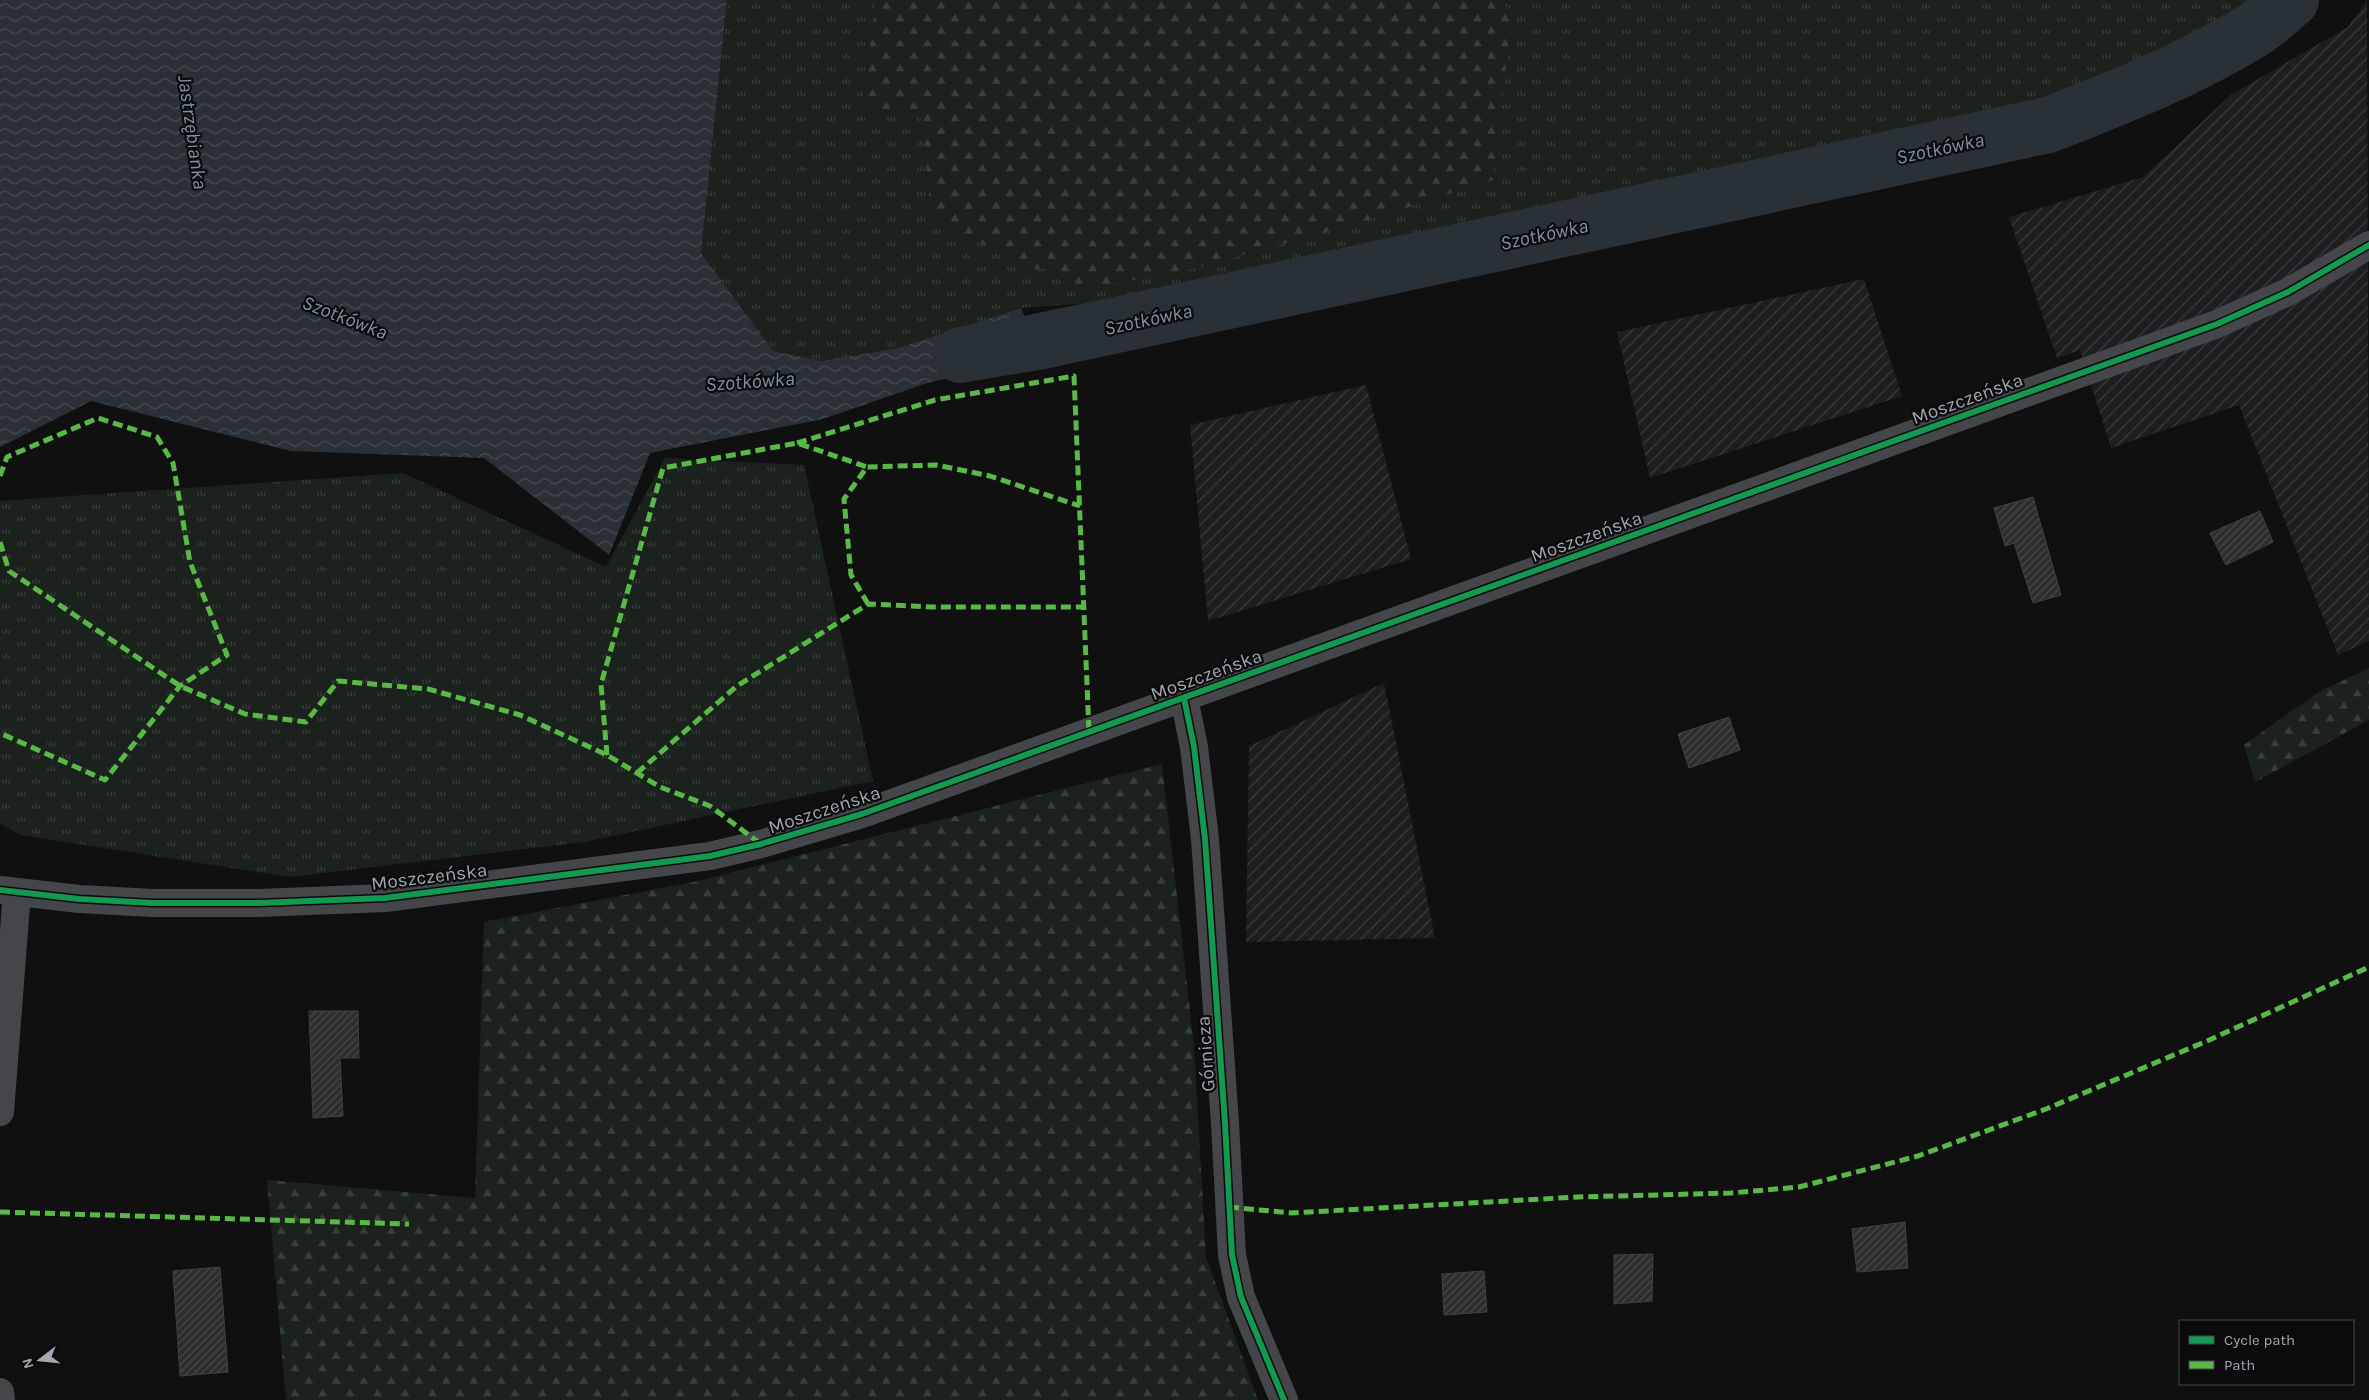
<svg xmlns="http://www.w3.org/2000/svg" width="2369" height="1400" font-family="Karla,sans-serif">
<style>
.industrial{fill:url(#industrial-furrows)}
.grass{fill:url(#grass-tufts)}
.forest{fill:url(#forest-firs)}
.water{fill:url(#water-waves)}
.lines{fill:none;stroke-linecap:round;stroke-linejoin:round}
.river{stroke:#2a3136;stroke-width:56}
.building{fill:url(#building-hatch);stroke:#404144}
.minor{stroke:#45464a;stroke-width:28}
.quiet{stroke:#58b947;stroke-width:5;stroke-dasharray:10 5;stroke-linecap:butt}
.cycleway-casing{stroke:#0b0b0c;stroke-width:9}
.cycleway{stroke:#139951;stroke-width:6}
.labels{text-anchor:middle;stroke-width:4.5;stroke-linejoin:round;paint-order:stroke}
.street-label{font-size:19px;fill:#a3a7b1;stroke:#0b0b0c}
.water-label{font-size:20px;font-style:italic;fill:#7d92a8;stroke:#0b0b0c}
</style>
<defs>
<pattern id="industrial-furrows" width="10" height="10" patternUnits="userSpaceOnUse" patternTransform="scale(1.25)"><rect width="10" height="10" fill="#1e1d1f"/><path d="M-1 1l2-2M0 10L10 0M9 11l2-2" fill="none" stroke="#3c3b3d"/></pattern>
<pattern id="grass-tufts" width="24" height="20" patternUnits="userSpaceOnUse" patternTransform="scale(1.25)"><rect width="24" height="20" fill="#1b211c"/><path d="M3 7l-1-3M5 7V3M7 7l1-3M15 17l-1-3M17 17v-4M19 17l1-3" fill="none" stroke="#393e3b"/></pattern>
<pattern id="forest-firs" width="22" height="20" patternUnits="userSpaceOnUse" patternTransform="scale(1.25)"><rect width="22" height="20" fill="#1b211c"/><path d="M5 1l3.5 6h-7zM16 11l3.5 6h-7z" fill="#393e3b"/></pattern>
<pattern id="water-waves" width="16" height="10" patternUnits="userSpaceOnUse" patternTransform="scale(1.25)"><rect width="16" height="10" fill="#2a3136"/><path d="M0 5q4-4 8 0t8 0" fill="none" stroke="#464c51"/></pattern>
<pattern id="building-hatch" width="6" height="6" patternUnits="userSpaceOnUse" patternTransform="scale(1.25)"><rect width="6" height="6" fill="#2d2d2e"/><path d="M-1 1l2-2M0 6l6-6M5 7l2-2" fill="none" stroke="#48494a"/></pattern>
</defs>
<rect width="100%" height="100%" fill="#101011"/>
<g class="industrial">
<path d="M 2367,0 L 2369,641 L 2338,655 L 2239,405 L 2111,448 L 2080,350 L 2057,358 L 2009,217 L 2143,177 L 2232,94 L 2348,27 Z"/>
<path d="M 1864,279 L 1902,396 L 1650,478 L 1617,332 Z"/>
<path d="M 1366,385 L 1411,559 L 1208,621 L 1190,425 Z"/>
<path d="M 1384,683 L 1435,938 L 1246,942 L 1249,746 Z"/>
</g>
<g class="grass">
<path d="M 727,0 L 876,0 L 862,108 L 921,116 L 931,213 L 1026,270 L 1047,268 L 1077,290 L 1512,10 L 1491,0 L 2261,0 L 2211,35 L 2069,107 L 2013,117 L 1892,145 L 1576,205 L 1174,297 L 1021,308 L 898,348 L 822,361 L 773,351 L 701,253 Z"/>
<path d="M 665,458 L 804,465 L 873,781 L 584,842 L 290,877 L 20,835 L 0,823 L 0,501 L 403,473 L 606,567 Z"/>
</g>
<g class="forest">
<path d="M 876,0 L 1491,0 L 1512,10 L 1493,180 L 1365,221 L 1181,272 L 1077,290 L 1047,268 L 1026,270 L 931,213 L 921,117 L 862,108 Z"/>
<path d="M 2369,668 L 2369,720 L 2255,782 L 2244,745 L 2317,693 Z"/>
<path d="M 1162,764 L 1194,1047 L 1206,1257 L 1258,1400 L 286,1400 L 267,1180 L 475,1198 L 484,922 L 698,881 Z"/>
</g>
<path class="water" d="M 0,0 L 727,0 L 701,253 L 773,351 L 822,361 L 898,348 L 1021,308 L 1040,354 L 924,384 L 823,419 L 650,453 L 609,555 L 484,458 L 291,451 L 91,401 L 0,447 Z"/>
<g class="lines">
<path class="river" d="M 960,355 L 1037,342 L 2048,125 C 2118,98 2188,70 2252,31 C 2266,23 2278,10 2291,0"/>
</g>
<g class="building">
<path d="M 2033,497 L 2061,595 L 2033,603 L 2014,543 L 2005,546 L 1994,508 Z"/>
<path d="M 2260,511 L 2273,542 L 2226,565 L 2210,533 Z"/>
<path d="M 1729,717 L 1740,750 L 1689,768 L 1678,734 Z"/>
<path d="M 309,1011 L 358,1011 L 359,1058 L 340,1058 L 343,1116 L 313,1118 Z"/>
<path d="M 1905,1222 L 1908,1268 L 1857,1272 L 1852,1229 Z"/>
<path d="M 1653,1254 L 1652,1301 L 1614,1304 L 1614,1255 Z"/>
<path d="M 220,1267 L 228,1372 L 180,1376 L 173,1271 Z"/>
<path d="M 1484,1271 L 1487,1312 L 1444,1315 L 1442,1274 Z"/>
</g>
<g class="lines">
<g class="minor">
<path d="M 1184,698 L 1194,747 L 1205,839 L 1225,1123 L 1232,1255 L 1241,1297 L 1284,1400"/>
<path d="M 0,890 L 79,899 L 153,903 L 259,903 L 385,898 L 710,856 L 761,844 L 862,814 L 2217,324 L 2288,292 L 2369,245"/>
<path d="M 0,1112 L 17,892"/>
<path d="M 0,1392 L 1,1400"/>
</g>
<g class="quiet">
<path d="M 797,443 L 935,400 L 1074,376 L 1089,732"/>
<path d="M 0,476 L 7,457 L 98,418 L 157,437 L 173,463 L 190,562 L 227,655 L 180,686 L 105,780 L 0,733"/>
<path d="M 0,542 L 9,571 L 180,686 L 245,714 L 306,722 L 338,681 L 428,689 L 520,715 L 607,755 L 660,787 L 710,806 L 761,844"/>
<path d="M 868,604 L 851,575 L 844,499 L 867,467 L 936,465 L 990,476 L 1080,506"/>
<path d="M 607,755 L 601,684 L 663,468 L 797,443 L 867,467"/>
<path d="M 637,773 L 737,686 L 868,604 L 934,607 L 1084,607"/>
<path d="M 1229,1207 L 1291,1213 L 1578,1197 L 1731,1193 L 1799,1187 L 1918,1156 L 2046,1109 L 2207,1041 L 2369,967"/>
<path d="M 0,1212 L 409,1224"/>
</g>
<g class="cycleway-casing">
<g id="cycleway">
<path d="M 1184,698 L 1194,747 L 1205,839 L 1225,1123 L 1232,1255 L 1241,1297 L 1284,1400"/>
<path d="M 0,890 L 79,899 L 153,903 L 259,903 L 385,898 L 710,856 L 761,844 L 862,814 L 2217,324 L 2288,292 L 2369,245"/>
</g>
</g>
<use href="#cycleway" class="cycleway"/>
</g>
<g class="labels">
<g class="street-label">
<text transform="translate(1967 398) rotate(-20)" y="7">Moszczeńska</text>
<text transform="translate(1586 536) rotate(-20)" y="7">Moszczeńska</text>
<text transform="translate(1206 674) rotate(-20)" y="7">Moszczeńska</text>
<text transform="translate(824 809) rotate(-18)" y="7">Moszczeńska</text>
<text transform="translate(429 876) rotate(-7)" y="7">Moszczeńska</text>
<text transform="translate(1205 1054) rotate(-94)" y="7">Górnicza</text>
</g>
<g class="water-label">
<text transform="translate(193 132) rotate(82)" y="7">Jastrzębianka</text>
<text transform="translate(1940 148) rotate(-12)" y="7">Szotkówka</text>
<text transform="translate(1544 234) rotate(-12)" y="7">Szotkówka</text>
<text transform="translate(345 317) rotate(21)" y="7">Szotkówka</text>
<text transform="translate(1148 319) rotate(-12)" y="7">Szotkówka</text>
<text transform="translate(750 381) rotate(-4)" y="7">Szotkówka</text>
</g>
</g>
<rect x="2179" y="1320" width="175" height="65" fill="#0b0b0c" stroke="#48494e"/>
<rect x="2189" y="1336" width="25" height="8" fill="#139951" stroke="#48494e"/>
<text x="2224" y="1345" font-size="15" fill="#a3a7b1">Cycle path</text>
<rect x="2189" y="1361" width="25" height="8" fill="#58b947" stroke="#48494e"/>
<text x="2224" y="1370" font-size="15" fill="#a3a7b1">Path</text>
<g transform="translate(40 1360) rotate(254)" stroke="#0b0b0c" stroke-width="4" paint-order="stroke">
<path d="M0-4L9 19L0 12L-9 19Z" fill="#a3a7b1"/>
<text y="-8" font-size="14" font-weight="bold" text-anchor="middle" fill="#a3a7b1">N</text>
</g>
</svg>
